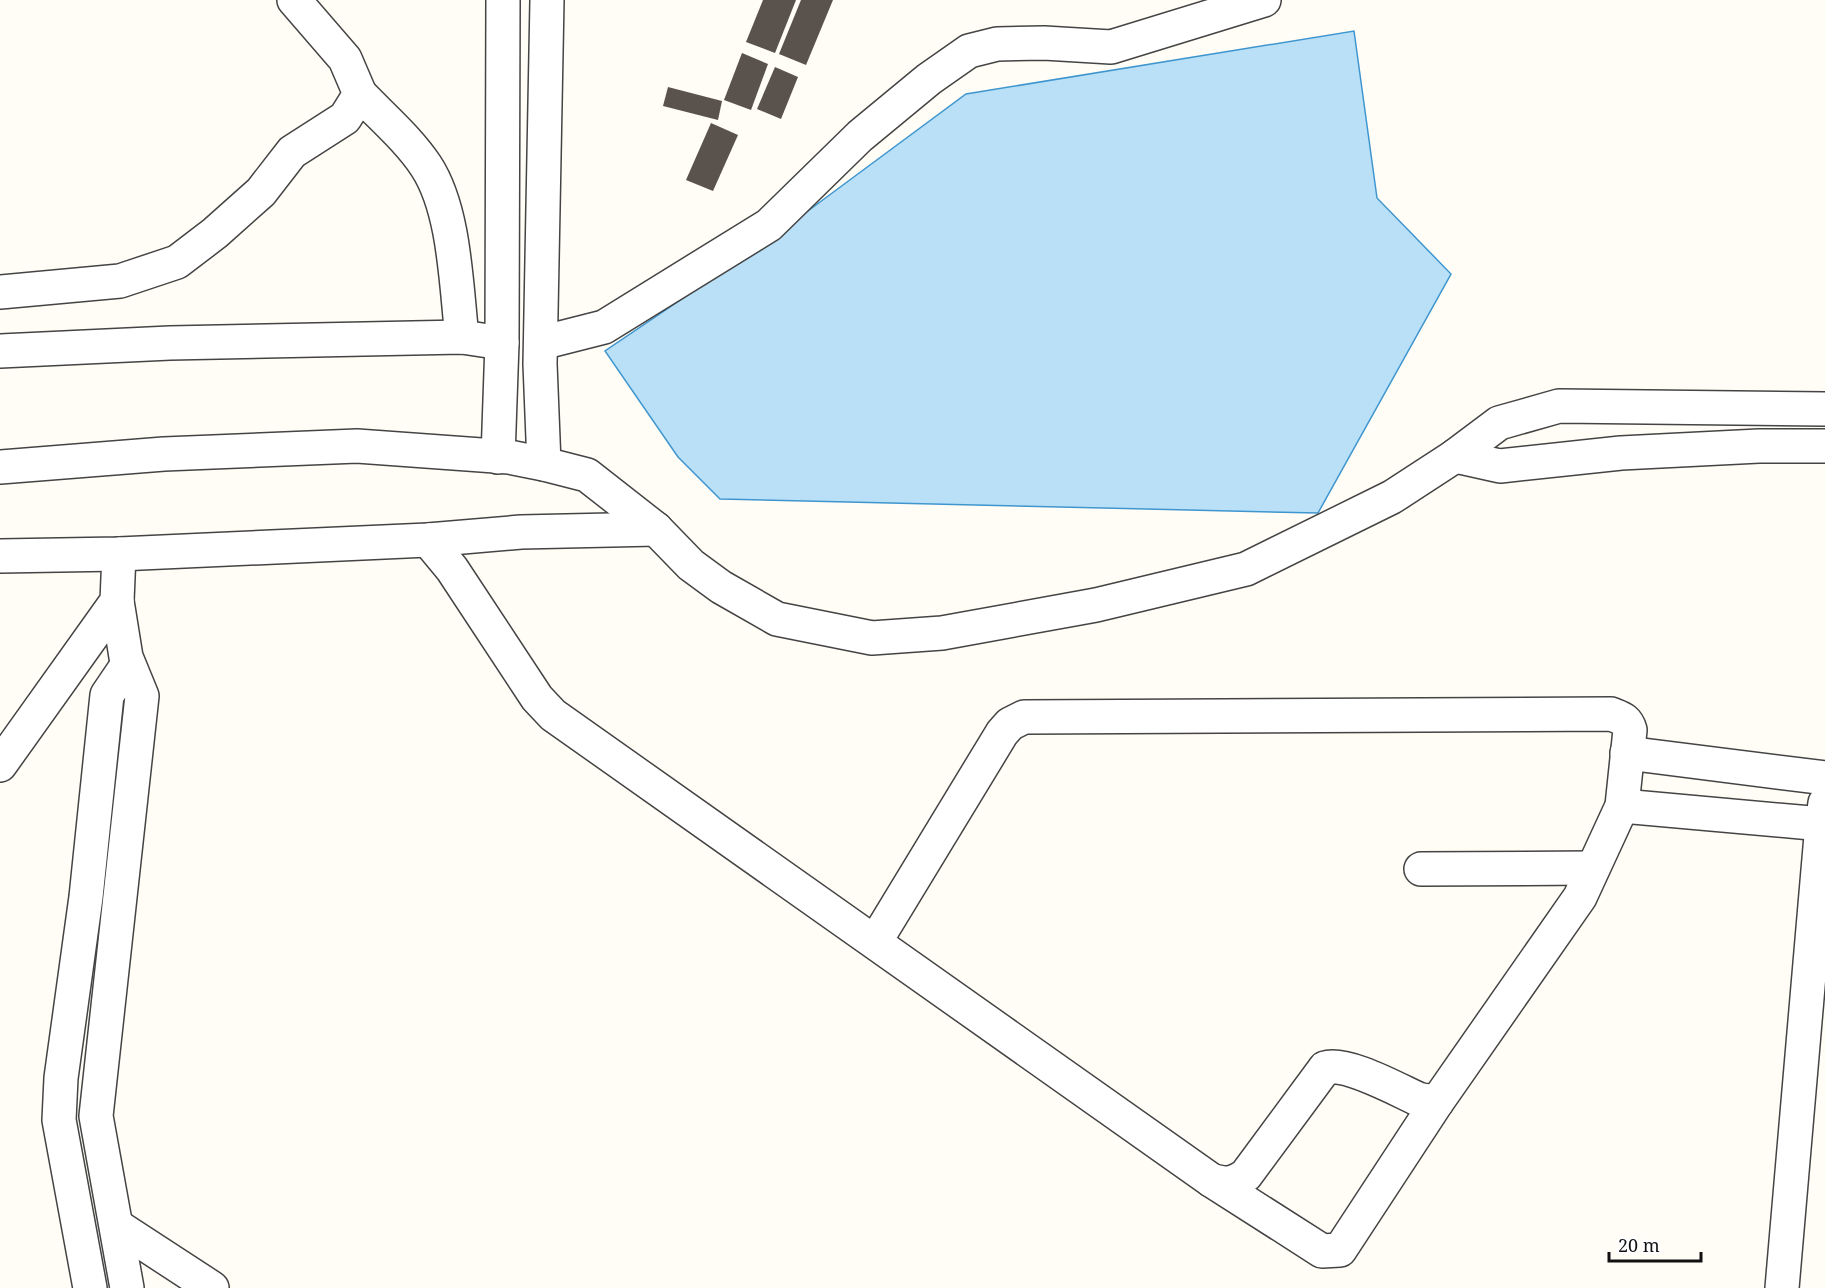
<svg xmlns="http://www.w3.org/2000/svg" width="1825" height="1288" font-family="'Noto Serif',serif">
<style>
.water{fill:#b9e0f7;stroke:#3f96cf;stroke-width:1.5}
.building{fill:#5a524d}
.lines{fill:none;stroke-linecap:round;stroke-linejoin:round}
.minor-casing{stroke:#444;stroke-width:36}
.tertiary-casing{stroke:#444;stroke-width:36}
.minor{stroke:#fff;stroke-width:33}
.tertiary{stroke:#fff;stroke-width:33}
</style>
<rect width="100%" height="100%" fill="#fffdf5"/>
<path class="water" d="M 1354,31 L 1377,198 L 1451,274 L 1318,513 L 720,499 L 678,457 L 605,351 L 766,242 L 966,94 Z"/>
<g class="building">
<path d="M 763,0 L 796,0 L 775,53 L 746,42 Z"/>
<path d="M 801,0 L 833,0 L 806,65 L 779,54 Z"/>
<path d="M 742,53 L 768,64 L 751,110 L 724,100 Z"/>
<path d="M 775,67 L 798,77 L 781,119 L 757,109 Z"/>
<path d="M 668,87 L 722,101 L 718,120 L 663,106 Z"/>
<path d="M 711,123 L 738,135 L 713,191 L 686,180 Z"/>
</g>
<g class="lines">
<g class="minor-casing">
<g id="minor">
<path d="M 360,94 C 382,117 408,139 426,166 C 455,210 456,285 462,337"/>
<path d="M 0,292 L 120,281 L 177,262 L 215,233 L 261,192 L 292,152 L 345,118 L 360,94 L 345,59 L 294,0"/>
<path d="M 541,343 L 604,327 L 769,225 L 860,136 L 929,79 L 969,51 L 997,44 L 1044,43 L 1111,47 L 1264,0"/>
<path d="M 0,351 L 170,343 L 462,337 L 502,343"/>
<path d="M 1455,456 L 1500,466 L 1621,453 L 1759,446 L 1825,446"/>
<path d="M 498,457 L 502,343 L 503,0"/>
<path d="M 544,464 L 540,364 L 547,0"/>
<path d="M 0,467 L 164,454 L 357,446 L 509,457 L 544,464 L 587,475 L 656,529 L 691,565 L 721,587 L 777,619 L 872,638 L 942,633 L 1096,605 L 1246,569 L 1392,497 L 1455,456 L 1499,423 L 1559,406 L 1825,409"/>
<path d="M 428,540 L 452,569 L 537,698 L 553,715 L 1211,1180 C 1226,1185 1233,1184 1246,1175 L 1325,1068 C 1346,1061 1398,1090 1418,1099 C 1424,1101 1431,1101 1437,1102 L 1580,897 L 1622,806 L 1630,730 C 1627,719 1621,718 1611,714 L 1024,717 L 1010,724 L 1002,733 L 875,942"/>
<path d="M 0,556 L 119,554 L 428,540 L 521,532 L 656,529"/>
<path d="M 117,601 L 126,657 L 142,696 L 96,1116 L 127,1288"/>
<path d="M 1627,753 L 1825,778"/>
<path d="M 0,765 L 117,601 L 119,554"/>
<path d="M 1622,806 L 1822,824"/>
<path d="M 1421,869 L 1593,868"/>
<path d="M 1211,1180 L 1322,1251 L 1340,1250 L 1437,1102"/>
<path d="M 117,1226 L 212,1288"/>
<path d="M 90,1288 L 59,1120 L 61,1078 L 86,897 L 107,695 L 128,664"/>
</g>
</g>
<g class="tertiary-casing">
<path id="tertiary" d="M 1782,1288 L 1822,824 L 1825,803"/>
</g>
<use href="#minor" class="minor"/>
<use href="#tertiary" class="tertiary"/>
</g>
<path d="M1609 1252v9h92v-9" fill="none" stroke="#111111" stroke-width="3"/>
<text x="1618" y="1252" font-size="18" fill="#111111" stroke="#ffffff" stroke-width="4.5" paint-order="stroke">20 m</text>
</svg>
